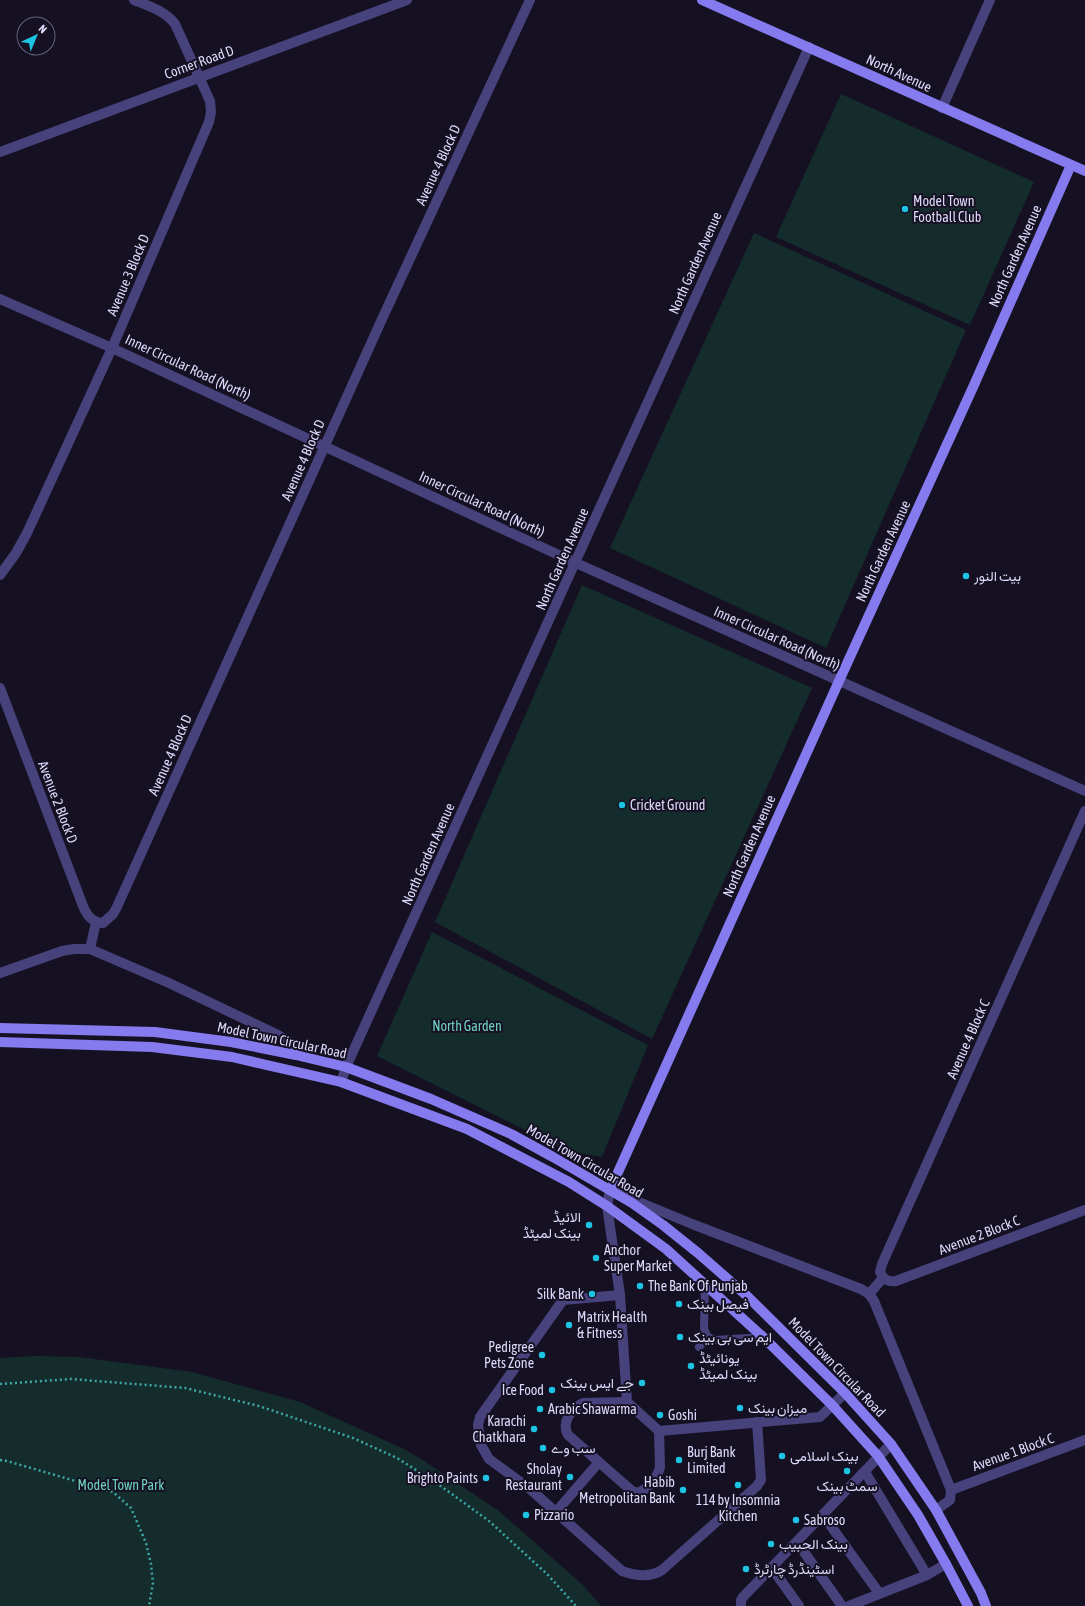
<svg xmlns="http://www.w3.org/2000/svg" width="1085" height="1606" font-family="'Asap Condensed',Vazirmatn,sans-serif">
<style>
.green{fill:#152c2c}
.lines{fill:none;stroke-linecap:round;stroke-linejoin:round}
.path{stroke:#3ea8a8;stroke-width:2.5;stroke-dasharray:2 3;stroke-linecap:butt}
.lane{stroke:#48427c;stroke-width:8}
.street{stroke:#48427c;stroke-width:10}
.secondary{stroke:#857bee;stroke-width:10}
.poi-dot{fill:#1dc3e2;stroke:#151123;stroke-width:1.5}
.labels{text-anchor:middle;stroke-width:4;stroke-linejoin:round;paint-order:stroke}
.street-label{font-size:14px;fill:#ded8fa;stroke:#151123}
.poi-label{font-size:14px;fill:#ded8fa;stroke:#151123;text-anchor:start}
.park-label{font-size:14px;fill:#6dd1be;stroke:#151123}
</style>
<rect width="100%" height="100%" fill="#151123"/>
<g class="green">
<path d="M 841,94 L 1034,182 L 970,325 L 776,237 Z"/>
<path d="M 754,233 L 966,330 L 826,648 L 610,548 Z"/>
<path d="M 582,585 L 812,688 L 652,1039 L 435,922 Z"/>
<path d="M 432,932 L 648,1045 L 602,1157 L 567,1151 L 377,1056 Z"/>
<path d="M 35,1356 L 79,1357 L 192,1372 L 300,1402 L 404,1449 L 421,1459 L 499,1511 L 584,1586 L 601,1606 L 0,1606 L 0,1358 Z"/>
</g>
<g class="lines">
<g class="path">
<path d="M 0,1384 L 71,1379 L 185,1388 L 259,1406 L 353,1438 L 397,1458 L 438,1484 L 489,1521 L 548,1575 L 576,1606"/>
<path d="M 0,1460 L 7,1461 L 113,1492 L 131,1508 L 146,1543 L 151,1564 L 153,1583 L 149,1606"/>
</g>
<g class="lane">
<path d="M 705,1283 L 704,1329 L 708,1337 L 716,1340 L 763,1337"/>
<path d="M 699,1347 L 708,1337"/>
</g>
<g class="street">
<path d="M 942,108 L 990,0"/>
<path d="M 0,152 L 407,0"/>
<path d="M 0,299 L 112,348 L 576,563 L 1085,791"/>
<path d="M 0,575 L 16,553 L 27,533 L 112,348 L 209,122 L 211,112 L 210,101 L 175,24 C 165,11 149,6 134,0"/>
<path d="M 0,688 L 83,906 C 87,916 92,922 103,923 L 113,914 L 116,909 L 382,319 L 530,0"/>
<path d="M 1085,811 L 882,1264 L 880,1272 C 884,1280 888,1282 896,1281 L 1085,1210"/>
<path d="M 90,949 L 96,922"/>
<path d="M 0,973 L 62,951 L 74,949 L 90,949 L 169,983 L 278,1035 L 294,1045 L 297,1050 L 296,1055"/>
<path d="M 341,1082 L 346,1067 L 809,47"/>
<path d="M 869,1294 L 883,1278"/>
<path d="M 620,1295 L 563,1300 L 480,1417 L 478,1425 L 481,1445 L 489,1459 L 530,1489 L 622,1571 C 636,1576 650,1578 662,1570 L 757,1486 L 761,1480 L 757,1422"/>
<path d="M 845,1393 L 820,1417 L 659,1431 L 627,1402 L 620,1295 L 607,1206 L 610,1190 L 692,1224 L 861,1289 L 869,1294 L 874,1301 L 951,1490 L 950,1500 L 936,1510"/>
<path d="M 627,1402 L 583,1403 C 571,1409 561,1422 568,1435 L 632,1491 L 637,1493 C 647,1490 658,1477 660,1467 L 659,1431"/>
<path d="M 865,1472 L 927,1575"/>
<path d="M 951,1490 L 1085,1440"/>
<path d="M 556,1512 L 599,1462"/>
<path d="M 823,1515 L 879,1593"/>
<path d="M 797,1542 L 842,1606"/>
<path d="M 771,1567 L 799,1606"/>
<path d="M 741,1606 L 741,1600 L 743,1597 L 891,1444"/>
<path d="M 849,1606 L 927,1575 L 946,1564"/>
</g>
<g class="secondary">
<path d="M 702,0 L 1085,171"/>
<path d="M 0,1028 L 155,1032 L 231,1042 L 296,1055 L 346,1067 L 431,1099 L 511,1134 L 553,1157 L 632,1203 L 663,1225 L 698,1253 L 746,1295 L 845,1393 L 891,1444 L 936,1510 L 981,1593 L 986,1606"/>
<path d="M 0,1042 L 152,1047 L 232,1057 L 341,1082 L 467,1129 L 569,1182 L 607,1206 L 666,1249 L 763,1337 L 832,1405 L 878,1456 L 918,1515 L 946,1564 L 968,1606"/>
<path d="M 610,1190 L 839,681 L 974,385 L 1071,165"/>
</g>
</g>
<g class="poi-dot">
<circle cx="905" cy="209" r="4"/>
<circle cx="966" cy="576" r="4"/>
<circle cx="622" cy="805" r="4"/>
<circle cx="589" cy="1225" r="4"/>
<circle cx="596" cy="1258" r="4"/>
<circle cx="640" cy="1286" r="4"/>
<circle cx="592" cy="1294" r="4"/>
<circle cx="679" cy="1304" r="4"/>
<circle cx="569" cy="1325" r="4"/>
<circle cx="680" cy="1337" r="4"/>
<circle cx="542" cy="1355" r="4"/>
<circle cx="691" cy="1366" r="4"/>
<circle cx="642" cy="1383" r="4"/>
<circle cx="552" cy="1390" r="4"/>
<circle cx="740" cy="1408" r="4"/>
<circle cx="540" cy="1409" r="4"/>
<circle cx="660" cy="1415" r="4"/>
<circle cx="534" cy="1429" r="4"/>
<circle cx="543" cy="1448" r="4"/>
<circle cx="782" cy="1456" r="4"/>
<circle cx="679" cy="1460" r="4"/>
<circle cx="847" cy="1471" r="4"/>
<circle cx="570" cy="1477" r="4"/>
<circle cx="486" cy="1478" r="4"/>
<circle cx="738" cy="1485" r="4"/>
<circle cx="683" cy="1490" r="4"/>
<circle cx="526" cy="1515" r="4"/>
<circle cx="796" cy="1520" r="4"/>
<circle cx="771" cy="1544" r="4"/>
<circle cx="746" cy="1569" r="4"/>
</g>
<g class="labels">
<g class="street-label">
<text transform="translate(199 62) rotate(-20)" y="5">Corner Road D</text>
<text transform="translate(899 73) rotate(25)" y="5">North Avenue</text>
<text transform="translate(438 165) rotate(-65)" y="5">Avenue 4 Block D</text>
<text transform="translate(1015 256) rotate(-66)" y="5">North Garden Avenue</text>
<text transform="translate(695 263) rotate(-66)" y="5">North Garden Avenue</text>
<text transform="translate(128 275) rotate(-67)" y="5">Avenue 3 Block D</text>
<text transform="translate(188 367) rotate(25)" y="5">Inner Circular Road (North)</text>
<text transform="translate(303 460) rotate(-66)" y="5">Avenue 4 Block D</text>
<text transform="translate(482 504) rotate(25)" y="5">Inner Circular Road (North)</text>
<text transform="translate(883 551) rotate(-65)" y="5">North Garden Avenue</text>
<text transform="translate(562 559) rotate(-66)" y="5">North Garden Avenue</text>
<text transform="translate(777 638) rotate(24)" y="5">Inner Circular Road (North)</text>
<text transform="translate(170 755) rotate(-66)" y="5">Avenue 4 Block D</text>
<text transform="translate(58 802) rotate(69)" y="5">Avenue 2 Block D</text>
<text transform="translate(749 846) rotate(-66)" y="5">North Garden Avenue</text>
<text transform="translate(428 854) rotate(-66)" y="5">North Garden Avenue</text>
<text transform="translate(968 1039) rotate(-66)" y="5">Avenue 4 Block C</text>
<text transform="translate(282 1040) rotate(12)" y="5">Model Town Circular Road</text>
<text transform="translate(585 1161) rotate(30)" y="5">Model Town Circular Road</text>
<text transform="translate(979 1235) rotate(-21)" y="5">Avenue 2 Block C</text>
<text transform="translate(837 1367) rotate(46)" y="5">Model Town Circular Road</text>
<text transform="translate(1013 1452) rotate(-20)" y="5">Avenue 1 Block C</text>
</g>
<g class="poi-label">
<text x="913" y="206">Model Town<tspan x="913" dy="16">Football Club</tspan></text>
<text x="974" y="581">بیت النور</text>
<text x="630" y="810">Cricket Ground</text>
<text x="581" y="1222" text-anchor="end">الائیڈ<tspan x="581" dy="16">بینک لمیٹڈ</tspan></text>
<text x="604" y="1255">Anchor<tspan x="604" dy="16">Super Market</tspan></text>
<text x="648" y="1291">The Bank Of Punjab</text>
<text x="584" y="1299" text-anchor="end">Silk Bank</text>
<text x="687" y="1309">فیصل بینک</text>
<text x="577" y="1322">Matrix Health<tspan x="577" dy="16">&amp; Fitness</tspan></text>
<text x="688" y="1342">ایم سی بی بینک</text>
<text x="534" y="1352" text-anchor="end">Pedigree<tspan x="534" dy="16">Pets Zone</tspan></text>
<text x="699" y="1363">یونائیٹڈ<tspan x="699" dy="16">بینک لمیٹڈ</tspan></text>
<text x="634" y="1388" text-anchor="end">جے ایس بینک</text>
<text x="544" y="1395" text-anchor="end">Ice Food</text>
<text x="748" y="1413">میزان بینک</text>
<text x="548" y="1414">Arabic Shawarma</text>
<text x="668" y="1420">Goshi</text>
<text x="526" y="1426" text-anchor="end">Karachi<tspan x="526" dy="16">Chatkhara</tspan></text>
<text x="551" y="1453">سب وے</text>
<text x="687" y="1457">Burj Bank<tspan x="687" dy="16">Limited</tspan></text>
<text x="790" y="1461">بینک اسلامی</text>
<text x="562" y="1474" text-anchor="end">Sholay<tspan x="562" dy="16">Restaurant</tspan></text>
<text x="478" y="1483" text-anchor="end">Brighto Paints</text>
<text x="675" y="1487" text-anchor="end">Habib<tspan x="675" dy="16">Metropolitan Bank</tspan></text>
<text x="847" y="1491" text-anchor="middle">سمٹ بینک</text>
<text x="738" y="1505" text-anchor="middle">114 by Insomnia<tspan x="738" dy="16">Kitchen</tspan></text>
<text x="534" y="1520">Pizzario</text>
<text x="804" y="1525">Sabroso</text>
<text x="779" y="1549">بينک الحبيب</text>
<text x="754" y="1574">اسٹینڈرڈ چارٹرڈ</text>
</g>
<g class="park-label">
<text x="467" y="1031">North Garden</text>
<text x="121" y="1490">Model Town Park</text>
</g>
</g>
<g transform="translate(36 36) rotate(44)"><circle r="19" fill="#151123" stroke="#656179"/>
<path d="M0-3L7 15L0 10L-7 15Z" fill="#1dc3e2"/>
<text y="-6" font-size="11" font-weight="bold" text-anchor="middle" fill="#ded8fa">N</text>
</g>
</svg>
